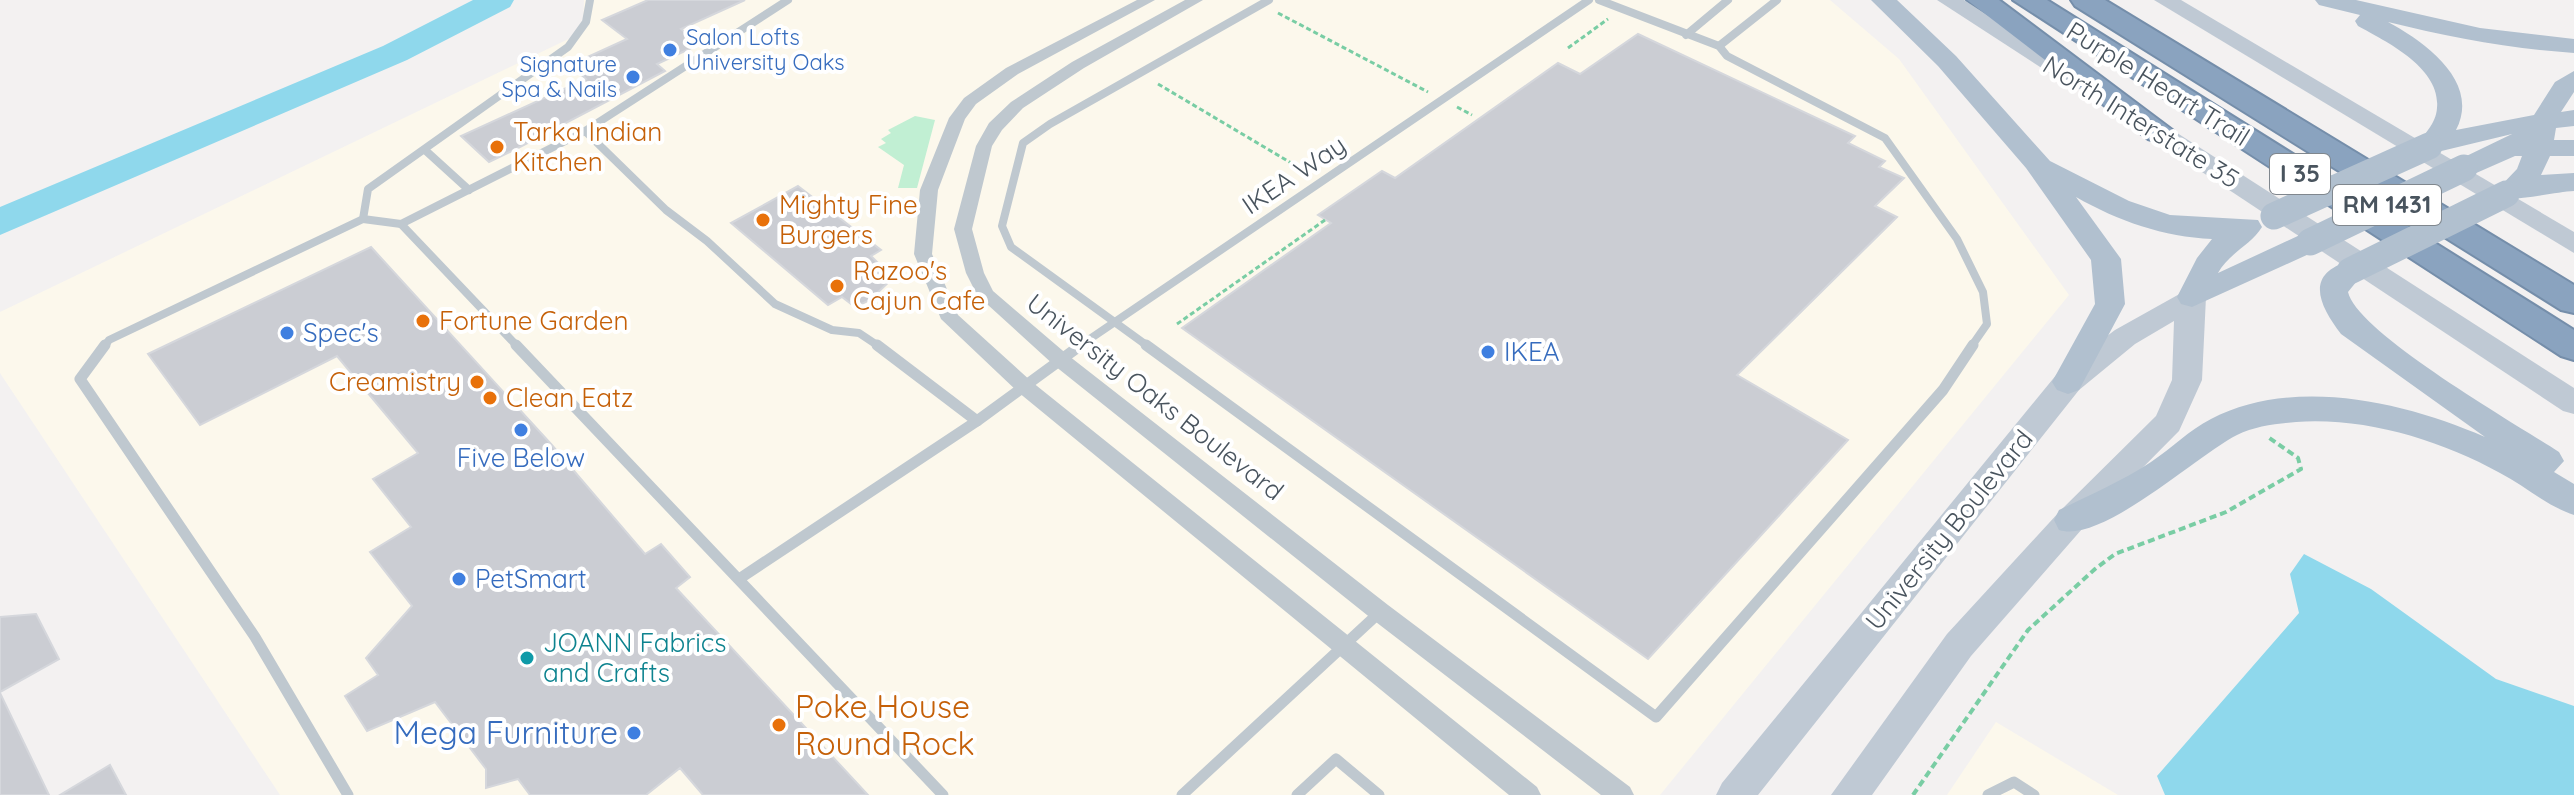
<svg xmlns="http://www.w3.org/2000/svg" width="2574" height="795" font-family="Quicksand,sans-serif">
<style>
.commercial{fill:#fcf8ec}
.green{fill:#c1efd3}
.water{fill:#8fd8ec}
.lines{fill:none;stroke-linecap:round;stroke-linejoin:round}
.river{fill:#8fd8ec;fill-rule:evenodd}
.building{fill:#cbcdd3;stroke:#d5d7dc;stroke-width:2}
.highway-casing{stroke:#758eaa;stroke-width:4}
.path-far1{stroke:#79cda4;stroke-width:3;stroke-dasharray:5 3;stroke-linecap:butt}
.path{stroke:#79cda4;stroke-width:4;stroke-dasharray:7 4;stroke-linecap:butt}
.lane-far1{stroke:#bfc8cf;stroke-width:8}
.lane{stroke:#bfc8cf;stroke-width:11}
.street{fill:#bfc8cf;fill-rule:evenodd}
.secondary{fill:#bfc9d4;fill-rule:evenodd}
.primary{fill:#b1c0cf;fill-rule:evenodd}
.highway{fill:#8aa3bf;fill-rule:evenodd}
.primary-bridge{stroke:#b1c0cf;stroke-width:27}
.shop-dot{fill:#3f7fe0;stroke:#fff;stroke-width:3}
.food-dot{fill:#e8710a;stroke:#fff;stroke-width:3}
.culture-dot{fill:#0f9aa8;stroke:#fff;stroke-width:3}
.labels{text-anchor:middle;stroke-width:8;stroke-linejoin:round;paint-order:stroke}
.far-shop-label{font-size:22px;fill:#366cbe;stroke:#fff;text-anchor:start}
.shield{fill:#fff;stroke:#80878e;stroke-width:2}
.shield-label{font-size:24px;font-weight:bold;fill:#49545e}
.street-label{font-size:26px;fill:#49545e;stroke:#fff}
.food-label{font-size:26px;fill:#c56008;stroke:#fff;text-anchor:start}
.shop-label{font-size:26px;fill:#366cbe;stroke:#fff;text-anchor:start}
.culture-label{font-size:26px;fill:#0d838f;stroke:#fff;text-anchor:start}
.near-food-label{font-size:32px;fill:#c56008;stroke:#fff;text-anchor:start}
.near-shop-label{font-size:32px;fill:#366cbe;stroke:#fff;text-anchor:end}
</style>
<rect width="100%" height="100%" fill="#f3f1f1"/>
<g class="commercial">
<path d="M 584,0 L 1830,0 L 1899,59 L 2069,295 L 1660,795 L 280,795 L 0,373 L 0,312 L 583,32 Z"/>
<path d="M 1996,722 L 2118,795 L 1947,795 Z"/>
</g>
<path class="green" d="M 915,116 L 935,120 L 917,188 L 898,188 L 904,165 L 878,147 L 886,143 L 881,139 L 891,133 L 888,130 Z"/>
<path class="water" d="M 2304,554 L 2371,589 L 2496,679 L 2574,706 L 2574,795 L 2165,795 L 2157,776 L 2299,613 L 2290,574 Z"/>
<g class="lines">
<path class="river" d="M 473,0 L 514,0 L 510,7 L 407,60 L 0,235 L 0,207 L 383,46 Z"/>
</g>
<g class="building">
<path d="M 648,0 L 745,0 L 681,29 L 700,44 L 657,64 L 665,71 L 516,149 L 489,162 L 461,136 L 586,79 L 570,65 L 627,39 L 602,20 Z"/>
<path d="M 1638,34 L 1855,136 L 1848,143 L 1885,161 L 1879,167 L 1904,178 L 1875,206 L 1897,217 L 1737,375 L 1848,440 L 1648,659 L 1182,328 L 1331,223 L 1318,215 L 1382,171 L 1395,178 L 1558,63 L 1580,74 Z"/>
<path d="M 798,186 L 881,250 L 871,256 L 893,278 L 870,300 L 855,307 L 842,297 L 828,305 L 731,223 Z"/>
<path d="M 371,247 L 551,444 L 645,554 L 661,544 L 690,577 L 676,588 L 868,795 L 703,795 L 680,768 L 646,795 L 530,795 L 518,779 L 486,788 L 486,769 L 435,702 L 367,731 L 345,696 L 378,675 L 366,658 L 412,606 L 370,552 L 411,527 L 373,479 L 418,453 L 337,356 L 200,425 L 148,354 Z"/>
<path d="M 36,614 L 59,659 L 0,692 L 0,617 Z"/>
<path d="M 0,693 L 49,795 L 0,795 Z"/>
<path d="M 110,765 L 126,795 L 60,795 Z"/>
</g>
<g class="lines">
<g class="highway-casing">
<g id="highway">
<path d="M 1967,0 L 1999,0 L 2175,132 L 2170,139 L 2159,142 L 2148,139 Z"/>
<path d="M 2013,0 L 2047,0 L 2574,330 L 2574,360 L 2561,356 Z"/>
<path d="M 2071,0 L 2105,0 L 2574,285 L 2574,313 L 2561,310 L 2075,6 Z"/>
</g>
</g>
<g class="path-far1">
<path d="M 1278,13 L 1428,92"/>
<path d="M 1568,48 L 1608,19"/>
<path d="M 1158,84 L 1308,173"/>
<path d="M 1457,107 L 1472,115"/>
<path d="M 1177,324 L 1325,220"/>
</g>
<path class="path" d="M 1913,795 L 2028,630 L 2095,569 L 2115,554 L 2226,512 L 2301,469 L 2298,458 L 2268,437"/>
<g class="lane-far1">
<path d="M 1599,0 L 1719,46 L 1727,56 L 1885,138 L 1957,239 L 1983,292 L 1987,324 L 1971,347"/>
<path d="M 1686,35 L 1728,0"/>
<path d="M 1719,46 L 1777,0"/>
<path d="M 585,131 L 788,0"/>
<path d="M 425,150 L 469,190"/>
<path d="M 363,219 L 401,224"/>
<path d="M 104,347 L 109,340 L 363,219 L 368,189 L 568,47 L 586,22 L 590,0"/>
<path d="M 518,347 L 401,224 L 585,131 L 666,210 L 707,241 L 775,304 L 832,330 L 859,333 L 880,347"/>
<path d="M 1078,347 L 1589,0"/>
<path d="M 1149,347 L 1011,247 L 1002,226 L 1023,143 L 1050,124 L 1269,0"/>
</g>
<g class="lane">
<path d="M 105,345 L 80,379 L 255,637 L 348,795"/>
<path d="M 516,345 L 943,795"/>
<path d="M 877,345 L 977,421"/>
<path d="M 1146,345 L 1656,717 L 1943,390 L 1973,345"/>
<path d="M 739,579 L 977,421 L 1081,345"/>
<path d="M 1182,795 L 1380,612"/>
<path d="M 1297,795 L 1336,759 L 1379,795"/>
<path d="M 1988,795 L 2014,782 L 2034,795"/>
</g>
<g class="street">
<path d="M 1137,0 L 1155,0 L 1018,74 L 976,104 L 965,119 L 938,190 L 932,254 L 958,315 L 1032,382 L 1537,787 L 1541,795 L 1509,795 L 1018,392 L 941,319 L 914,254 L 920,190 L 949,118 L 964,98 L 1006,68 Z"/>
<path d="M 1185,0 L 1203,0 L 1084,68 L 1023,108 L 1002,130 L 992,146 L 972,229 L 984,273 L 993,291 L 1069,356 L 1388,605 L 1630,787 L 1634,795 L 1601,795 L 1372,619 L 1055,366 L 977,295 L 966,273 L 954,229 L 976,146 L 989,123 L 1011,102 L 1072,62 Z"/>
</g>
<g class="secondary">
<path d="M 1937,0 L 1964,0 L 2094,84 L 2090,89 L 2074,89 Z"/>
<path d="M 2154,0 L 2181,0 L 2574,232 L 2574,253 Z"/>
<path d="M 2137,110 L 2146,113 L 2574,388 L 2574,414 L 2563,411 L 2128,123 L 2125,118 L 2128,113 Z"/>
<path d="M 2192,287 L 2202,290 L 2206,297 L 2202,380 L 2179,431 L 2082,529 L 1971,656 L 1872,795 L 1831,795 L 1947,634 L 2060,511 L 2156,416 L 2172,380 L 2174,321 L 2135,344 L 2079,390 L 1758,795 L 1716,795 L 1722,783 L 2057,374 L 2115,330 Z"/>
</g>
<g class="primary">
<path d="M 1871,0 L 1897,0 L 1956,56 L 2050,161 L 2129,201 L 2170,215 L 2258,220 L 2262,227 C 2251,245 2229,253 2218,273 L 2300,235 L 2310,232 L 2320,235 L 2324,242 L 2320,249 L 2192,307 L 2181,304 L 2177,297 L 2197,258 L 2212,239 C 2164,237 2118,221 2076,197 L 2121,259 L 2125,304 L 2079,390 L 2068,394 L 2057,390 L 2052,382 L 2095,304 L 2091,260 L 2026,168 L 1938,66 Z"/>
<path d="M 2315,0 L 2356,0 L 2480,28 L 2574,39 L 2574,53 C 2510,49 2449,37 2388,22 C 2425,42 2481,82 2456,130 L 2534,115 L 2555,82 L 2574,71 L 2574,92 L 2561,112 L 2574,110 L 2574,126 L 2556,128 L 2554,140 L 2574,140 L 2574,156 L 2550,156 L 2541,175 L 2574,173 L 2574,191 C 2555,192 2512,202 2499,198 L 2495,192 L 2517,169 L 2522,156 L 2515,156 L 2474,174 L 2454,174 L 2450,168 L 2454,162 L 2512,134 L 2429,154 L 2420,152 L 2416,146 C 2424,134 2436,124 2437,108 C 2441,68 2387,42 2358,26 L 2355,21 L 2360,15 L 2319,5 Z"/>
<path d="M 2350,261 L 2360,264 L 2365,271 L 2348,292 C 2357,333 2518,425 2559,452 L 2564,461 L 2554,472 L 2574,484 L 2574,515 C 2547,506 2525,486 2500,473 C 2440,440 2365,417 2296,422 C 2276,424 2255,426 2237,435 C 2197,455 2102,544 2059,530 L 2054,520 L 2059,510 C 2090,495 2122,481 2151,462 C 2172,448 2189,430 2211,419 C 2294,376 2404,402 2485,437 L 2341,334 C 2320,306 2303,274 2350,261 Z"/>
</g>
<use href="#highway" class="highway"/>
<g class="primary-bridge">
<path d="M 2274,216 L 2429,146"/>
<path d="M 2310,242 L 2464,168"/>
<path d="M 2350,271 L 2506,194"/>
</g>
</g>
<g class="shop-dot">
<circle cx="670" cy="50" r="8"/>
<circle cx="633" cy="77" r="8"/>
<circle cx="287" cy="333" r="8"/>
<circle cx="1488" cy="352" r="8"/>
<circle cx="521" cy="430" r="8"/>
<circle cx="459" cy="579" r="8"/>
<circle cx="634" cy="733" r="8"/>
</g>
<g class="food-dot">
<circle cx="497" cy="147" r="8"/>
<circle cx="763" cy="220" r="8"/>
<circle cx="837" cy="286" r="8"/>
<circle cx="423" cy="321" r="8"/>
<circle cx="477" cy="382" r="8"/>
<circle cx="490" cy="398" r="8"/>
<circle cx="779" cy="725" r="8"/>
</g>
<circle class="culture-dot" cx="527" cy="658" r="8"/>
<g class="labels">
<g class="far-shop-label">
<text x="686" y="45">Salon Lofts<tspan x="686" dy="25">University Oaks</tspan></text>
<text x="617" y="72" text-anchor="end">Signature<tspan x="617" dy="25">Spa &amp; Nails</tspan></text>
</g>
<g class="shield">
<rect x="2270" y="154" width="60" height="40" rx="6"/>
<rect x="2333" y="185" width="108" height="40" rx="6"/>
</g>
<g class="shield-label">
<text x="2300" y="182">I 35</text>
<text x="2387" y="213">RM 1431</text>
</g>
<g class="street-label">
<text transform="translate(2158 84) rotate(32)" y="9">Purple Heart Trail</text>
<text transform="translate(2141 122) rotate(32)" y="9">North Interstate 35</text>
<text transform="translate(1294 175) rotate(-34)" y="9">IKEA Way</text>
<text transform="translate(1155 397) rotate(38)" y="9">University Oaks Boulevard</text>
<text transform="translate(1949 530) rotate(-51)" y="9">University Boulevard</text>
</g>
<g class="food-label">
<text x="513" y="141">Tarka Indian<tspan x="513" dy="30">Kitchen</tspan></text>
<text x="779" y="214">Mighty Fine<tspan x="779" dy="30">Burgers</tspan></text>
<text x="853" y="280">Razoo's<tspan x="853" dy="30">Cajun Cafe</tspan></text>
<text x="439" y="330">Fortune Garden</text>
<text x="461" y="391" text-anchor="end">Creamistry</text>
<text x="506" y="407">Clean Eatz</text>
</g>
<g class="shop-label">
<text x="303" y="342">Spec's</text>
<text x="1504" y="361">IKEA</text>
<text x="521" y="467" text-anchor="middle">Five Below</text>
<text x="475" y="588">PetSmart</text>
</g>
<g class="culture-label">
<text x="543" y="652">JOANN Fabrics<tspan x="543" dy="30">and Crafts</tspan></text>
</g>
<g class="near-food-label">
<text x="795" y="718">Poke House<tspan x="795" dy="37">Round Rock</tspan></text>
</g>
<g class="near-shop-label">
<text x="618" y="744">Mega Furniture</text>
</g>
</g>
</svg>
